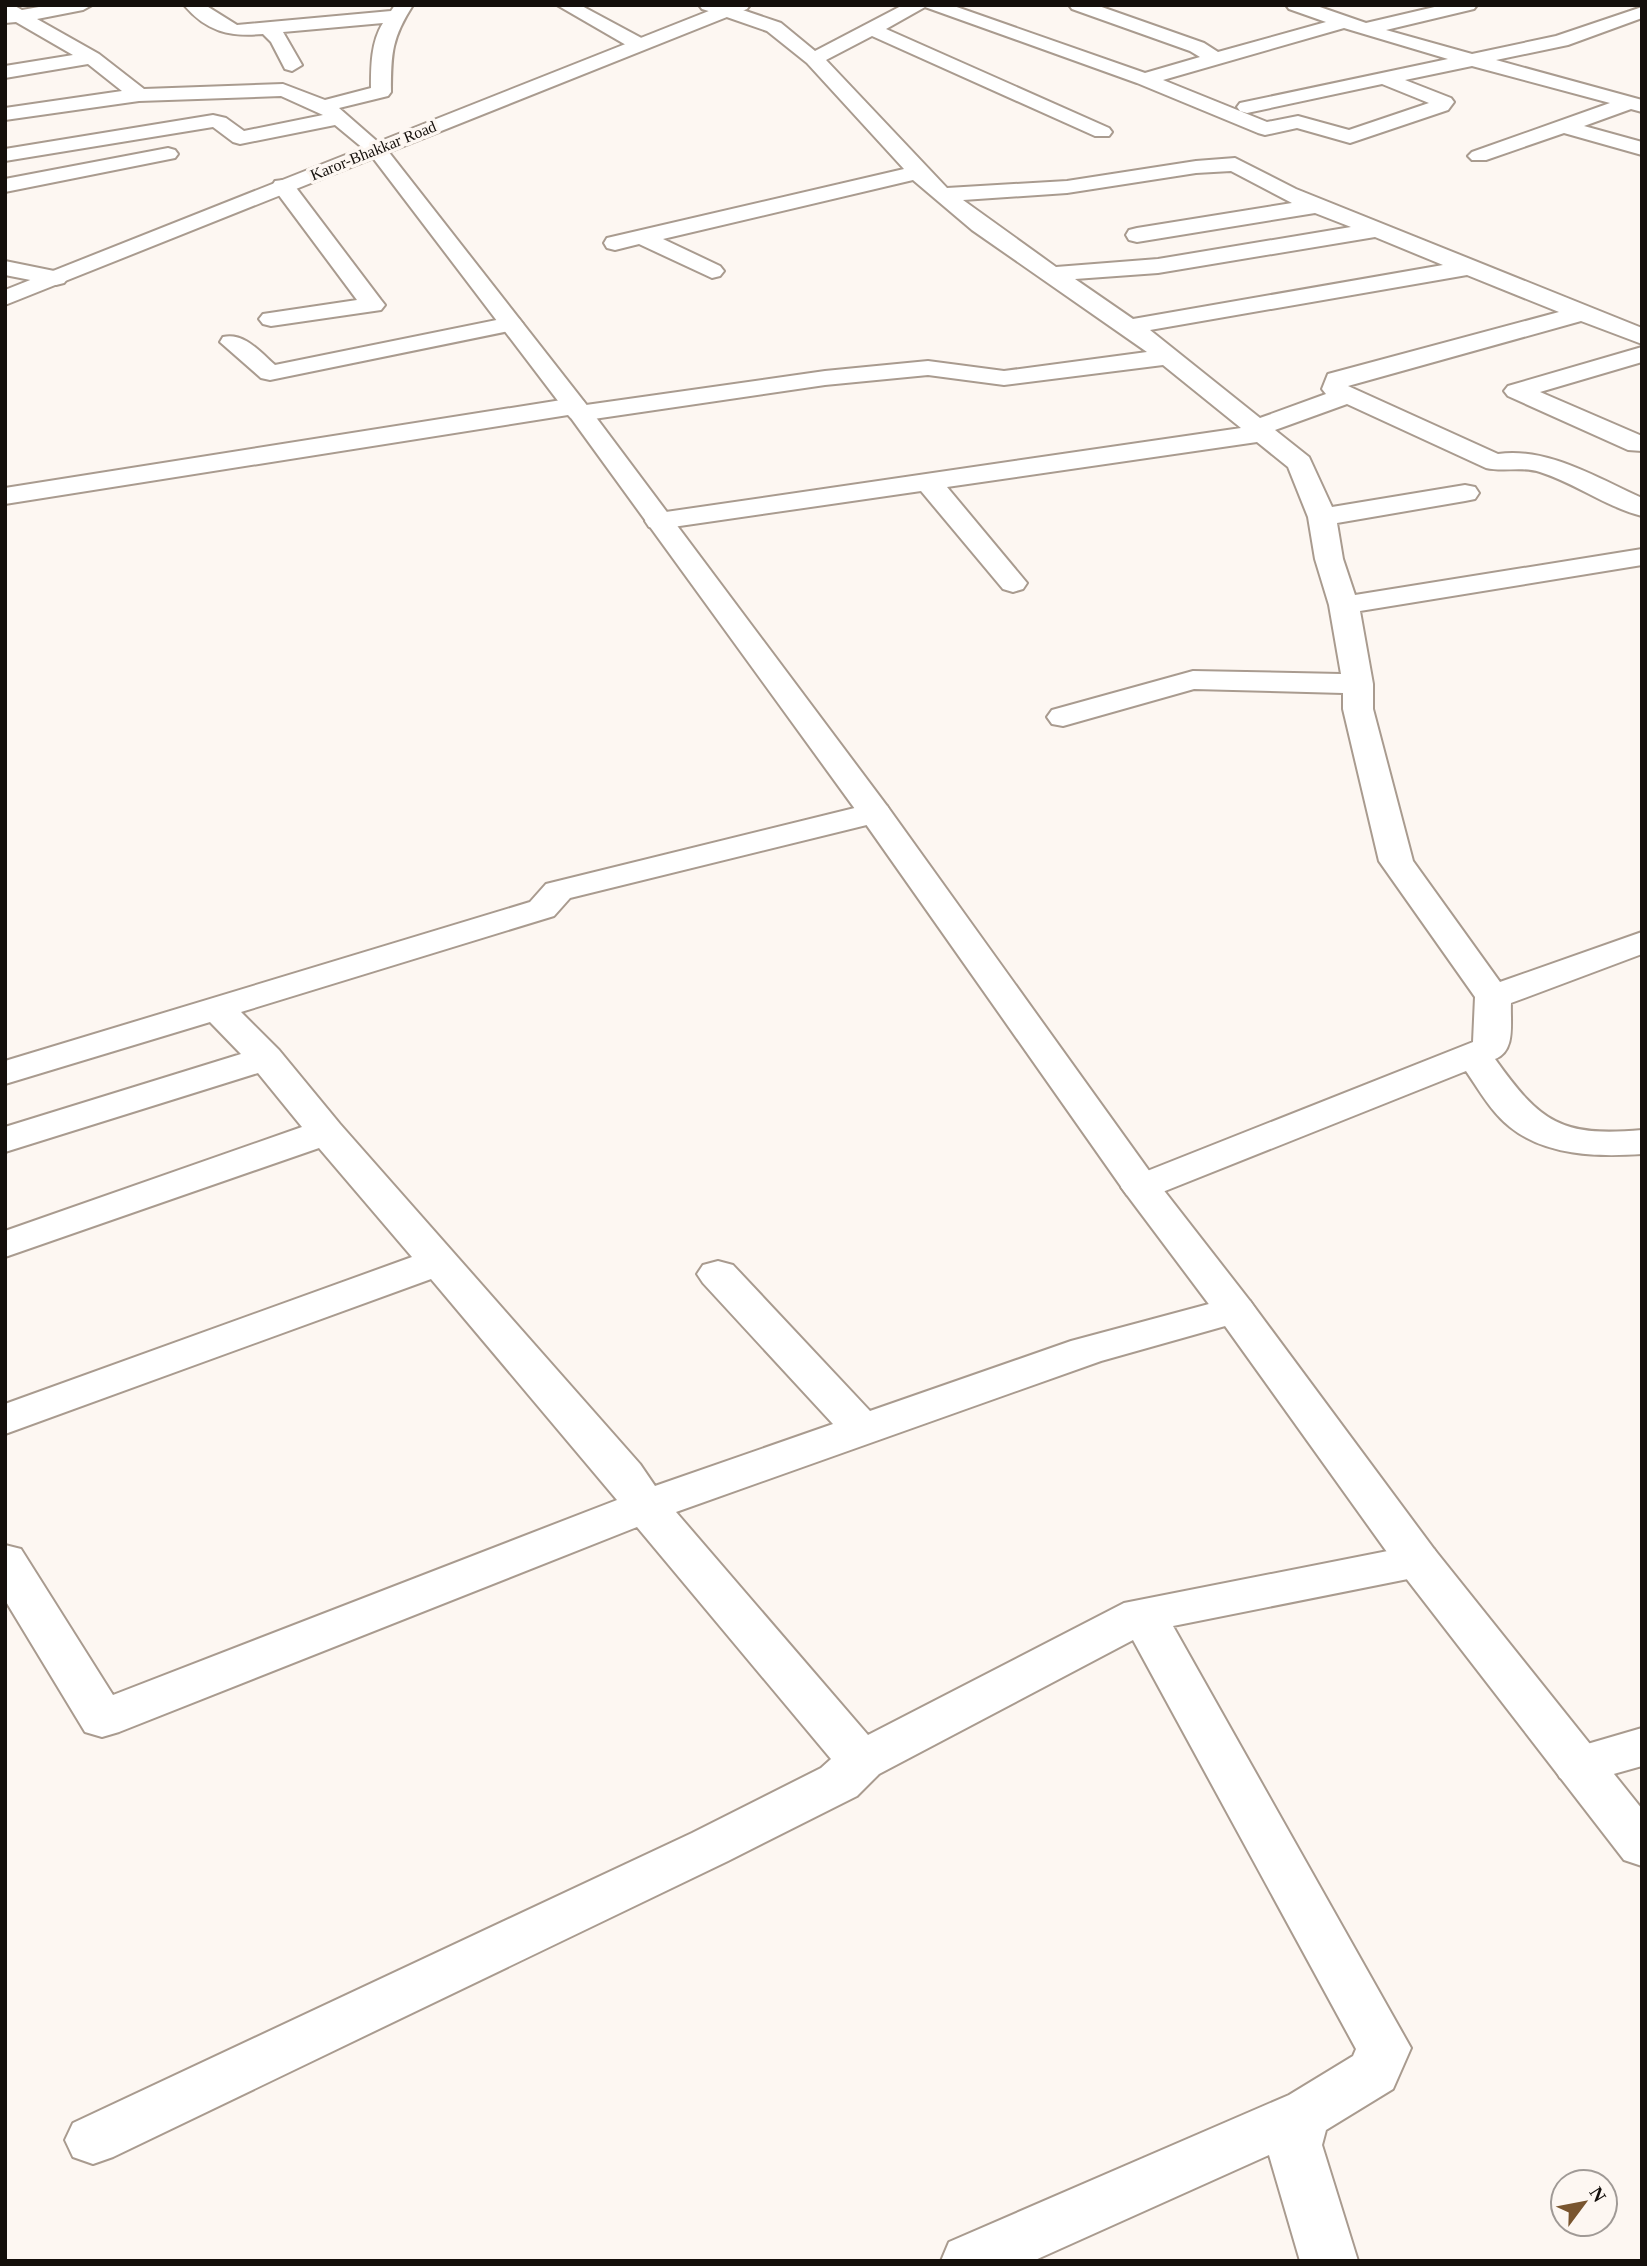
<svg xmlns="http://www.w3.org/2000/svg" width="1647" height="2266" font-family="Georgia,serif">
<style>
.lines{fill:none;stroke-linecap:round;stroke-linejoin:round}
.street-casing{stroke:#a99b8f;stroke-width:4}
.secondary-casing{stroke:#a99b8f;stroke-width:4}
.primary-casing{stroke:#a99b8f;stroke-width:4}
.street{fill:#fff;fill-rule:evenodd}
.secondary{fill:#fff;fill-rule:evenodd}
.primary{fill:#fff;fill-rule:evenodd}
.labels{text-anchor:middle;stroke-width:7;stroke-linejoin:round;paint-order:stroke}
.far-street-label{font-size:16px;fill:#140f0b;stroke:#fdf7f2}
</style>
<rect width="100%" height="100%" fill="#fdf7f2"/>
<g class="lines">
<g class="street-casing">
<g id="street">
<path d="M 5,5 L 13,5 L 22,10 L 50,5 L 92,5 L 83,10 L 37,19 L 99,54 L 144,89 L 283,84 L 325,100 L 371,88 C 371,66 371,42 383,23 L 283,32 L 302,65 L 292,71 L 285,69 L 271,42 L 263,34 C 230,37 207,32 184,5 L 205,5 L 237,25 L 391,11 L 395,5 L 413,5 C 392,38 391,52 391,92 L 388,96 L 339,108 L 387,150 L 384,154 L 370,154 L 335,125 L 240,144 L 233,142 L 213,127 L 5,161 L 5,149 L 213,115 L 226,118 L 244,131 L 323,115 L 281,96 L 139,101 L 5,120 L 5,108 L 122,91 L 88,64 L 5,78 L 5,66 L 73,55 L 16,22 L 5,23 Z"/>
<path d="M 557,5 L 580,5 L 647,41 L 650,45 L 640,51 L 633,49 Z"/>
<path d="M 728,5 L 781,23 L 815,51 L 903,5 L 951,5 L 1145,73 L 1200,57 L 1190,51 L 1072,9 L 1069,5 L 1096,5 L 1204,43 L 1218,52 L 1326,22 L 1289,9 L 1286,5 L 1314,5 L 1366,23 L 1443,5 L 1477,5 L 1474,9 L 1386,30 L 1472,54 L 1556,36 L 1642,7 L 1642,18 L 1568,45 L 1496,60 L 1642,100 L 1642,112 L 1631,109 L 1584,126 L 1642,142 L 1642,155 L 1564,133 L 1486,160 L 1472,160 L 1468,156 L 1472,152 L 1610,103 L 1472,66 L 1405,80 L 1451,98 L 1454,102 L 1448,110 L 1350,143 L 1297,128 L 1265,135 L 1258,133 L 1137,83 L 925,7 L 886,29 L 1109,128 L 1112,132 L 1109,136 L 1095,136 L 872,36 L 826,60 L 947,188 L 1067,181 L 1196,161 L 1235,158 L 1296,189 L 1642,328 L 1642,344 L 1581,321 L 1348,386 L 1498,454 C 1548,447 1597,478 1642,498 L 1642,516 C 1606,507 1575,483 1540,472 C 1521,466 1504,472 1486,468 L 1347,404 L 1275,430 L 1309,457 L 1332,507 L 1465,485 L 1475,487 L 1479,493 L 1475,499 L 1465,501 L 1337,523 L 1343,559 L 1355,595 L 1642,549 L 1642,565 L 1360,611 L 1373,684 L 1373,709 L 1413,861 L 1500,982 L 1642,932 L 1642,954 L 1511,1003 C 1510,1023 1516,1051 1495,1059 C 1541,1123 1561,1137 1642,1130 L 1642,1154 C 1598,1157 1546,1156 1510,1127 C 1492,1113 1479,1090 1466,1071 L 1155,1195 L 1141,1199 L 1127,1195 L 1121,1187 L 1127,1179 L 1473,1042 L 1475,997 L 1379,861 L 1343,709 L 1343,693 L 1194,689 L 1063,726 L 1052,724 L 1047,717 L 1052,710 L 1193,671 L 1341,674 L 1329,605 L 1315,559 L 1308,517 L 1288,467 L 1257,442 L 947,487 L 1027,583 L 1023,589 L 1013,592 L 1003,589 L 921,491 L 659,529 L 649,527 L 645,521 L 649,515 L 659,513 L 1241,428 L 1163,365 L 1004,385 L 928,375 L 825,385 L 580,421 L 571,418 L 568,415 L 5,504 L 5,488 L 574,398 L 583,401 L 586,405 L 825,371 L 928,361 L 1004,371 L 1147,352 L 972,230 L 913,180 L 663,239 L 720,266 L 724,271 L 720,276 L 712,278 L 639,244 L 615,250 L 607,248 L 604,243 L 607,238 L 904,169 L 807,63 L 767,31 L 721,15 L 719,11 L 721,7 ZM 1344,28 L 1448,59 L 1240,103 L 1237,107 L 1240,111 L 1247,113 L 1382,84 L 1429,103 L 1349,130 L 1298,116 L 1267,122 L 1163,80 ZM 1231,171 L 1292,203 L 1137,228 L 1129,230 L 1126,235 L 1129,240 L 1137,242 L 1315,213 L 1351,227 L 1158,259 L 1056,267 L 963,200 L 1067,193 L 1196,173 ZM 1375,237 L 1443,265 L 1133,319 L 1075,279 L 1158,273 ZM 1467,275 L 1559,312 L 1328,374 L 1322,389 L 1326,394 L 1260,418 L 1150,330 Z"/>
<path d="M 168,148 L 175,150 L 178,154 L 175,158 L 5,192 L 5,179 Z"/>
<path d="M 283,180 L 291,181 L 381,300 L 385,305 L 381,310 L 271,326 L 263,324 L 259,319 L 263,314 L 357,300 L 272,186 L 275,181 Z"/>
<path d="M 5,261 L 64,273 L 68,278 L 64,283 L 56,285 L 5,275 Z"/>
<path d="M 511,317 L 519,319 L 523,324 L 519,329 L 270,380 L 261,378 L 220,342 L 223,337 C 244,332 260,352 275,365 Z"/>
<path d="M 1642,347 L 1642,362 L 1540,392 L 1642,436 L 1642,451 L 1628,450 L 1508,396 L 1504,391 L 1508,386 Z"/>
<path d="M 875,803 L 887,806 L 891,813 L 887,820 L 570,898 L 554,916 L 241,1012 L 279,1050 L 340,1124 L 640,1464 L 655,1486 L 833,1424 L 703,1283 L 697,1274 L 703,1265 L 718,1261 L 733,1265 L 870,1411 L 1071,1341 L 1235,1297 L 1250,1301 L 1256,1310 L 1250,1319 L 1101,1361 L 676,1512 L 868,1735 L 1124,1603 L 1418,1545 L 1434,1549 L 1441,1561 L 1434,1573 L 1418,1577 L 1173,1626 L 1411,2048 L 1393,2089 L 1326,2130 L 1322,2145 L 1358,2261 L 1300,2261 L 1269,2155 L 1033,2261 L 941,2261 L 949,2242 L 1289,2095 L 1353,2056 L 1356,2049 L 1133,1640 L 879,1774 L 857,1796 L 728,1861 L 113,2157 L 93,2164 L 73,2157 L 65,2140 L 73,2123 L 692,1833 L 821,1768 L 831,1759 L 637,1527 L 119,1732 L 102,1737 L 85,1732 L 5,1600 L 5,1545 L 21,1549 L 113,1695 L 617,1500 L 431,1279 L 5,1434 L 5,1404 L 412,1257 L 319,1148 L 5,1257 L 5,1231 L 302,1127 L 258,1073 L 5,1152 L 5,1127 L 241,1054 L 210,1022 L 5,1084 L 5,1061 L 530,902 L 546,884 Z"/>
<path d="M 1642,1728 L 1642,1766 L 1578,1784 L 1560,1778 L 1553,1765 L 1560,1752 Z"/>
</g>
</g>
<g class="secondary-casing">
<g id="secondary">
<path d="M 699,5 L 728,5 L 737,11 L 728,17 L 702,9 Z"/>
<path d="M 377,144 L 384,146 L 589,408 L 887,806 L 1155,1179 L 1250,1301 L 1434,1549 L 1642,1809 L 1642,1866 L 1624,1860 L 1402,1573 L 1220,1319 L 1127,1195 L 863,820 L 571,418 L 370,154 L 367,150 L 370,146 Z"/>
</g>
</g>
<g class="primary-casing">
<path id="primary" d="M 724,5 L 750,5 L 747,9 L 5,305 L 5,290 Z"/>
</g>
<use href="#street" class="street"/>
<use href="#secondary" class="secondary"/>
<use href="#primary" class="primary"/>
</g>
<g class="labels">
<g class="far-street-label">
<text transform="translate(373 150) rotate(-22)" y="6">Karor-Bhakkar Road</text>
</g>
</g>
<rect width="1647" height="2266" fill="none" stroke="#140f0b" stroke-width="14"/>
<g transform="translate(1584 2203) rotate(58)"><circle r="33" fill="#fdf7f2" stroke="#a09a96" stroke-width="2"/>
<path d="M0-5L12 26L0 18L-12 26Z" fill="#79552f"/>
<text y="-10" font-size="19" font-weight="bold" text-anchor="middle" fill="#140f0b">N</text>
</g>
</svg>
